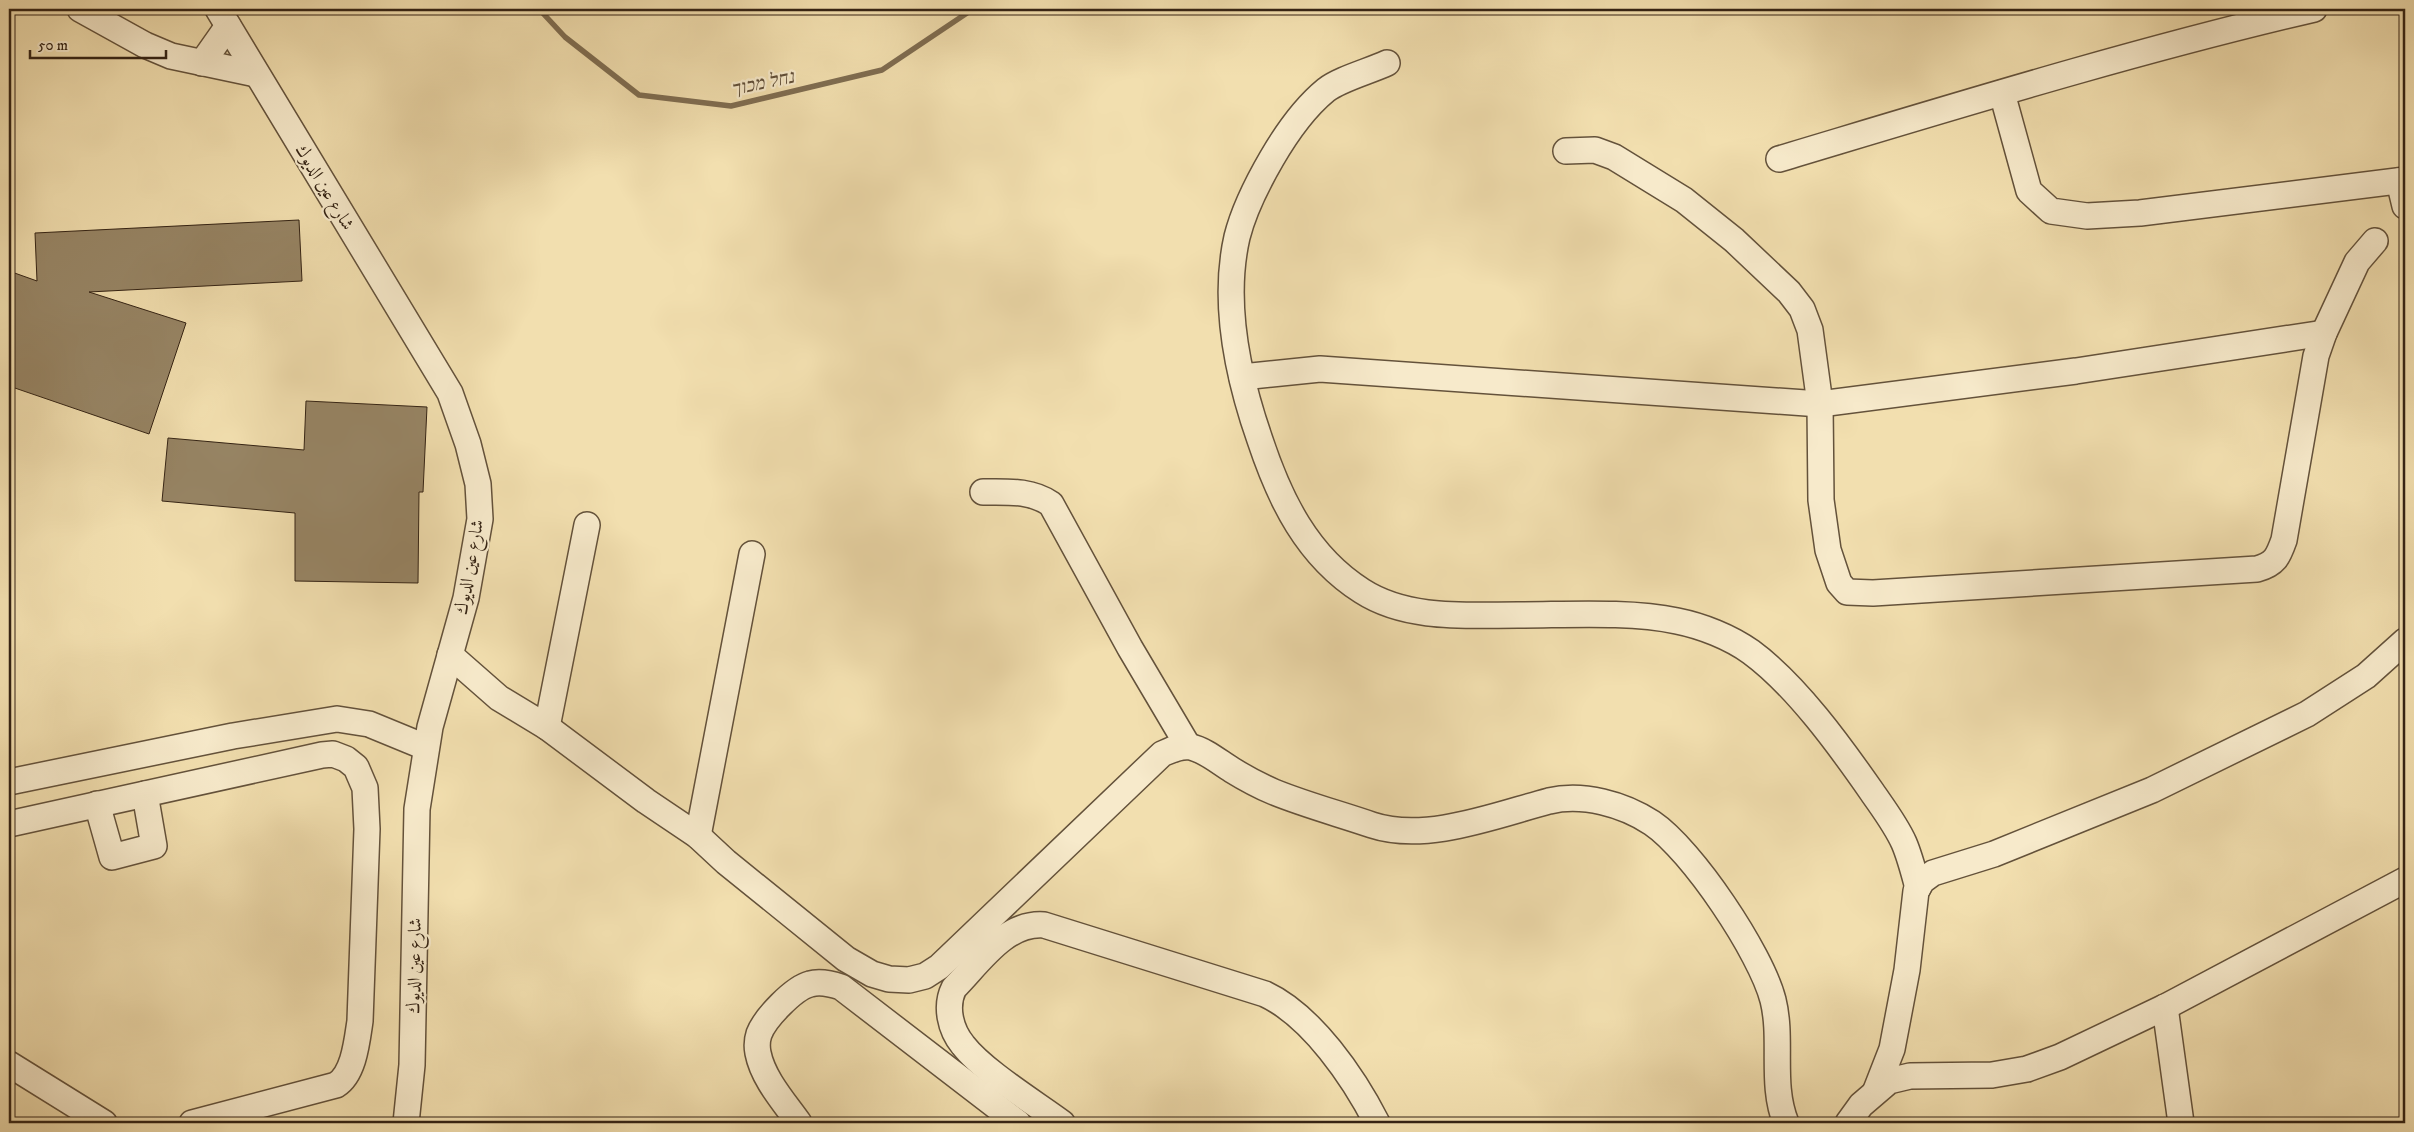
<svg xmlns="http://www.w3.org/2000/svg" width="2414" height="1132" font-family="'IM FELL DW Pica',Amiri,'Frank Ruhl Libre',serif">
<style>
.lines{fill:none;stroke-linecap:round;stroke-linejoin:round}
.stream{stroke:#7f6d51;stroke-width:5.5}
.building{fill:#978565;stroke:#342314}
.minor-casing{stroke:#64523b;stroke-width:28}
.minor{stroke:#f7eacb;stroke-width:25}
.labels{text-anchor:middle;stroke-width:4.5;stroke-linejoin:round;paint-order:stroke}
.street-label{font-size:18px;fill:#342314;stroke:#f7eacb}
.water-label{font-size:19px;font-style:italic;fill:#604e38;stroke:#f7eacb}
</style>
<rect width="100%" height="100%" fill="#f2dfaf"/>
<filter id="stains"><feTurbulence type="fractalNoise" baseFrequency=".004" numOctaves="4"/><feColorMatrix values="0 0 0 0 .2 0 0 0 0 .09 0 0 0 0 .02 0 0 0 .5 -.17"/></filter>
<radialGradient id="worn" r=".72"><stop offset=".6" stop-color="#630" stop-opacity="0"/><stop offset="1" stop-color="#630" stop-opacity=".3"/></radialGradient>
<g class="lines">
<path class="stream" d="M 539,9 L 565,37 L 639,95 L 731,106 L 882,70 L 973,9"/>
</g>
<g class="building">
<path d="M 299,220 L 302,281 L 89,292 L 186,323 L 149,434 L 9,386 L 9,271 L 37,281 L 35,233 Z"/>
<path d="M 306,401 L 427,407 L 423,492 L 419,492 L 418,583 L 295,581 L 295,513 L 162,501 L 168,438 L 304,450 Z"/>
</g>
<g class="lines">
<g class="minor-casing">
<g id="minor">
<path d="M 80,9 L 145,45 L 171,56 L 256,74"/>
<path d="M 218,9 L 450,393 L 468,444 L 478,484 L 480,519 L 466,598 L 430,727 L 417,809 L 412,1065 L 406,1123"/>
<path d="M 202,63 L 228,26"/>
<path d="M 1387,63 C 1370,71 1340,79 1326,90 C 1304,108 1286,134 1272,158 C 1258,182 1244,209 1237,237 C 1222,303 1238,377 1260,440 C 1280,500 1307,556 1362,591 C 1407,620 1466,615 1518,615 C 1567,615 1629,611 1677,621 C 1702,626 1730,637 1751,652 C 1796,685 1840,746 1872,792 C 1883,808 1896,825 1904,843 C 1910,857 1914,873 1918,888"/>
<path d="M 2002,93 L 2029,191 L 2051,211 L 2087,216 L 2140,213 L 2405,180"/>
<path d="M 1566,151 L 1595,150 L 1614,157 L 1684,200 L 1734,240 L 1789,292 L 1802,309 L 1810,330 L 1820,404 L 1821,500 L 1828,550 L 1839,583 L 1847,592 L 1873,593 L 2257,569 C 2275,564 2278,557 2284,540 L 2316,356 L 2324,333 L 2357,262 L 2375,241"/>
<path d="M 1779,159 C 1956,106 2134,51 2314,9"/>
<path d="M 2399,181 L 2405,206"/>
<path d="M 1242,377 L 1320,369 L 1820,404 L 2076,371 L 2324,333"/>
<path d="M 983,492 C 1007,492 1031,490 1051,504 L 1130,648 L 1188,746"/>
<path d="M 450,655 L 499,698 L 547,727 L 646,801 L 698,836 L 726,862 L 846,959 L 872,974 L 889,979 L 909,980 L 925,976 L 939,967 L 1162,754 C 1171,750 1180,745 1191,747 C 1205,750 1219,762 1232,770 C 1245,778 1260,786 1274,792 C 1306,805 1340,814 1372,825 C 1426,843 1496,815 1549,801 C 1583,793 1623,804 1652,823 C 1692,850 1761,953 1773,1000 C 1783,1040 1770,1084 1786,1123"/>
<path d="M 547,727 L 587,525"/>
<path d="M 9,782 L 233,736 L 337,719 L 369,724 L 425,747"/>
<path d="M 97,804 L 112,857 L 154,846 L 145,794"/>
<path d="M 9,824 L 322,755 L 333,754 L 346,759 L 356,767 L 365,788 L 367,829 L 360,1021 C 357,1041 354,1074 336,1085 L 192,1123"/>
<path d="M 698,836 L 752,554"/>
<path d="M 2165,1007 L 2181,1123"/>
<path d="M 9,1064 L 104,1123"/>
<path d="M 1876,1090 L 1892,1049 L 1907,970 L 1916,891 L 1922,881 L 1933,873 L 1994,854 L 2152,790 L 2307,714 L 2366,676 L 2405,641"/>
<path d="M 799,1123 C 785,1103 763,1079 758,1053 C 757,1048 757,1040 759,1034 C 765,1018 794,988 810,984 C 820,981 832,984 841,987 L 1018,1123"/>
<path d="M 1062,1123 C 1035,1103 983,1071 963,1045 C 950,1029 945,1006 954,988 C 979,963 1005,922 1044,925 L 1265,994 C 1312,1016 1354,1078 1377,1123"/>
<path d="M 1848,1123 L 1861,1105 L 1889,1081 L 1910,1076 L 1992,1075 L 2027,1069 L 2060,1057 L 2165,1007 L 2405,880"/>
</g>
</g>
<use href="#minor" class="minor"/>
</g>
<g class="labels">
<g class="street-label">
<text transform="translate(325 187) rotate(59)" y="6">شارع عين الديوك</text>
<text transform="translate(469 567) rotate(-80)" y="6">شارع عين الديوك</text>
<text transform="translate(414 966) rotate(-89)" y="6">شارع عين الديوك</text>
</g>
<g class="water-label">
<text transform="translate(762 82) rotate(-12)" y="7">נחל מכוך</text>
</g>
</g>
<rect width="2414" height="1132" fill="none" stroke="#f2dfaf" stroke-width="30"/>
<rect x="10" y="10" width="2394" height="1112" fill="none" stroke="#342314" stroke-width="2.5"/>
<rect x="15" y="15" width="2384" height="1102" fill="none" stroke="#342314"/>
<path d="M30 50v8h136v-8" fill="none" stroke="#342314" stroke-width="2.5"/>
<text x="38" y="50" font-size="15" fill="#342314" stroke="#f7eacb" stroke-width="4" paint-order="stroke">50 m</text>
<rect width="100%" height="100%" filter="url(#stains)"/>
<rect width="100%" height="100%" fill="url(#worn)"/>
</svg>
